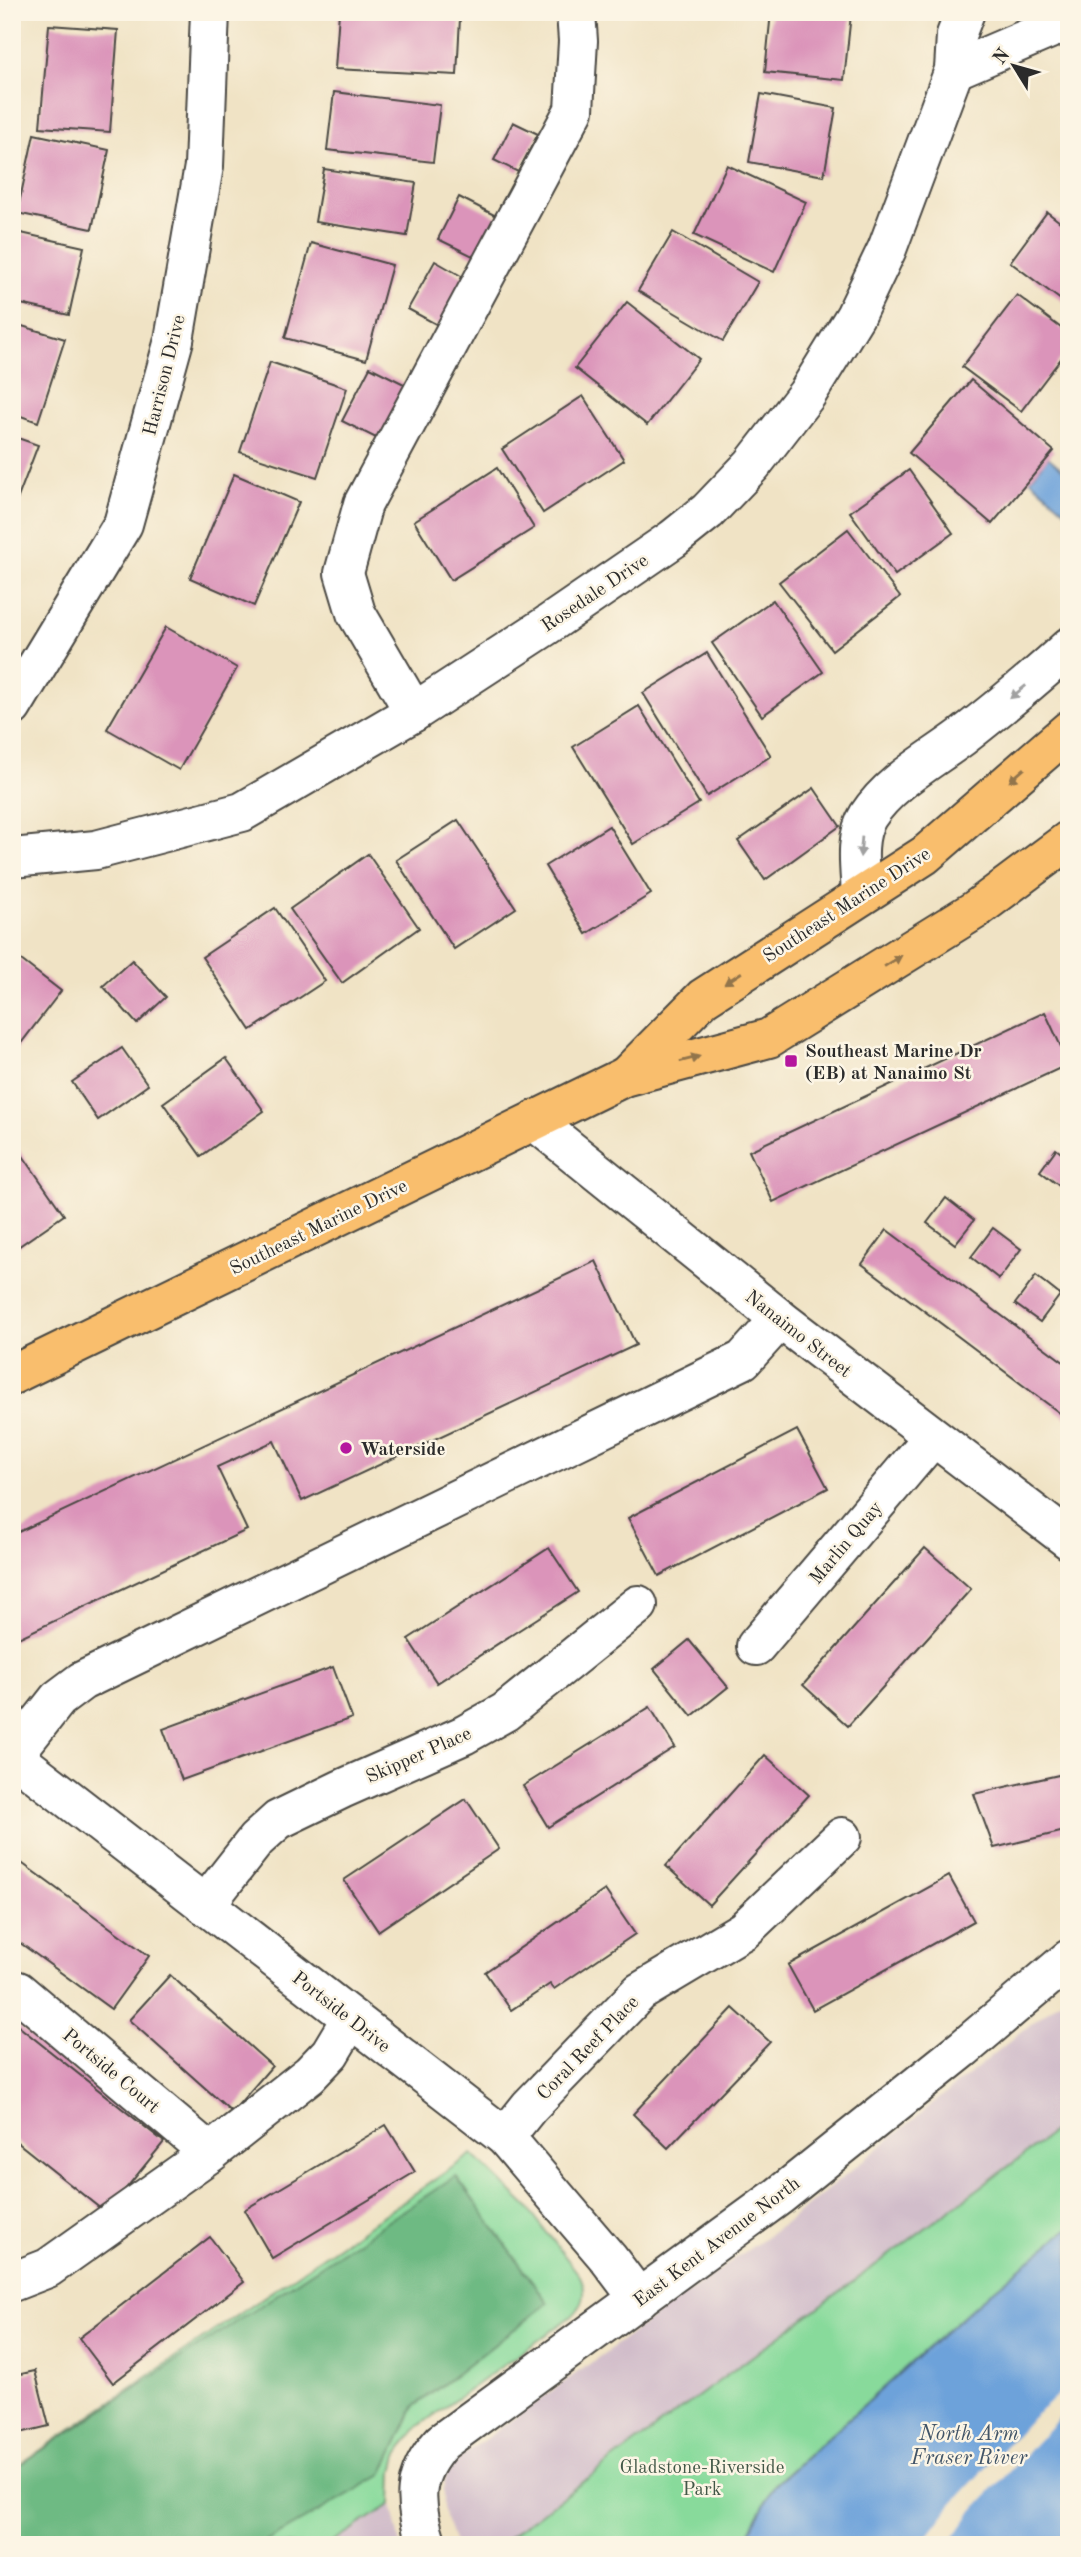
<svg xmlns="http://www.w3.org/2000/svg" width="1081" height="2557" font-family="'Old Standard TT',serif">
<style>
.industrial{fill:#d1bdca}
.green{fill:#88da9b;stroke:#5a8263;stroke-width:2}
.forest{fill:#6eba83;stroke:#4c7257;stroke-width:2}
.water{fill:#6da2da;stroke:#4c6682;stroke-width:2}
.pier{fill:#f0e3c5}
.building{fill:#db94ba}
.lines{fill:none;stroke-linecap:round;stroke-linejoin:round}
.minor-casing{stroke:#494742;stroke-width:42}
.major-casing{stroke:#494742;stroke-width:42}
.minor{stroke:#fff;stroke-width:38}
.major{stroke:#f9be6d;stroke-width:38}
.oneway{fill:#a0a0a0}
.oneway2{fill:#92744c}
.poi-dot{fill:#b5179e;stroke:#fcf5e5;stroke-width:2.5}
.labels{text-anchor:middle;stroke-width:5;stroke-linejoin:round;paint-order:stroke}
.street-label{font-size:19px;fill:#2b2b2b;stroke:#fcf5e5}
.poi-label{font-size:19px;font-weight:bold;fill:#2b2b2b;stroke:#fcf5e5;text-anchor:start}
.park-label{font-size:19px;fill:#425747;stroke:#fcf5e5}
.water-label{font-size:21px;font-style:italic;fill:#425568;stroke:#fcf5e5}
</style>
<rect width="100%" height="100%" fill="#fcf5e5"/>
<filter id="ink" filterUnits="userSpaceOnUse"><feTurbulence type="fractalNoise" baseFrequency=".0143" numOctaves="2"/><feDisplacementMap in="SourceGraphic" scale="14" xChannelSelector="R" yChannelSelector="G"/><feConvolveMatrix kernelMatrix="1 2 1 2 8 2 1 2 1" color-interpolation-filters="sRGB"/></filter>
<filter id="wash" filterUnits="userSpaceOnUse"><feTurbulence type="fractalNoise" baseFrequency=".00686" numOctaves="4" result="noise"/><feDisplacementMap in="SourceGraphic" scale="28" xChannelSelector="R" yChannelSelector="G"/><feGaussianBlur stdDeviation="1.57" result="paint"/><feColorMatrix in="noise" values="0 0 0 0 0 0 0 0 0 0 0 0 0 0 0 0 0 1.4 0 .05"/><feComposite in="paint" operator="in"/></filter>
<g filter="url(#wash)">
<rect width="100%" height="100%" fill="#f0e3c5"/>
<g class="industrial">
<path d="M 1069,1993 L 1069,2116 L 1040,2143 L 498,2545 L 456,2545 L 443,2511 L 443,2490 L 447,2473 L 463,2455 L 799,2213 Z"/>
<path d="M 392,2504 L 401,2545 L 327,2545 Z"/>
</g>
<g class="green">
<path d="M 1069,2116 L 1069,2228 L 972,2308 L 774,2485 L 743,2545 L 498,2545 L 1040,2143 Z"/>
<path d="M 472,2154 L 528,2208 L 580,2276 C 588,2293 584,2305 571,2317 L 416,2428 L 397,2456 L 393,2472 L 392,2504 L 327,2545 L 12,2545 L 12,2470 Z"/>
</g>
<path class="forest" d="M 456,2176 L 548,2303 L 414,2407 L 382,2475 L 260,2545 L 12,2545 L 12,2470 Z"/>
<g class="water">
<path d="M 1048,457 L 1069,475 L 1069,514 L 1030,479 Z"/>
<path d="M 1069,2228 L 1069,2545 L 743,2545 L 774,2486 L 972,2308 Z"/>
</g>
<path class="pier" d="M 1069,2384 L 1069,2407 L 970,2514 L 948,2545 L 921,2545 L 952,2504 L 1023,2427 Z"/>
<g id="blocks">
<g class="building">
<path d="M 339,12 L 460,18 L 457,75 L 335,69 Z"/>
<path d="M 771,12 L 851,14 L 844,80 L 765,72 Z"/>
<path d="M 49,25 L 118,30 L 110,132 L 40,127 Z"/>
<path d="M 334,92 L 440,105 L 433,162 L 327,150 Z"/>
<path d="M 761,94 L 836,108 L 824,176 L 749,162 Z"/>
<path d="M 513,122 L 538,134 L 518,172 L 494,160 Z"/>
<path d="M 34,134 L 109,150 L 92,229 L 17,213 Z"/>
<path d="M 727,165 L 806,202 L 774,272 L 694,235 Z"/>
<path d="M 324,169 L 416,183 L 407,236 L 315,222 Z"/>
<path d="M 459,197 L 504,220 L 483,261 L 438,239 Z"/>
<path d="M 1047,212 L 1069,229 L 1069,306 L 1010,262 Z"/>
<path d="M 12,231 L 84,247 L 69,315 L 12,302 Z"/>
<path d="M 673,232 L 758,282 L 723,341 L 638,291 Z"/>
<path d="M 311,243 L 392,265 L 366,360 L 285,338 Z"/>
<path d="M 435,261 L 470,281 L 443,328 L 408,309 Z"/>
<path d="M 1017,295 L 1069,334 L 1069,348 L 1021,411 L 962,367 Z"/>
<path d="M 627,302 L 699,359 L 647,425 L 575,368 Z"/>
<path d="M 12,323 L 65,339 L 38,422 L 12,413 Z"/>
<path d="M 270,362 L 347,388 L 317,477 L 240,452 Z"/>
<path d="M 370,367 L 410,387 L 382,441 L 342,421 Z"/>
<path d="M 971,380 L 1054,451 L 992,524 L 909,453 Z"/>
<path d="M 583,396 L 624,460 L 543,513 L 502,449 Z"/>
<path d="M 12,436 L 38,445 L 14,508 L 12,507 Z"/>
<path d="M 497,468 L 534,528 L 451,580 L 414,521 Z"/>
<path d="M 909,470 L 953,533 L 895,575 L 850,512 Z"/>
<path d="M 234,474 L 299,502 L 254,606 L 190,578 Z"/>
<path d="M 848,529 L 900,597 L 832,650 L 779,582 Z"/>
<path d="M 773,600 L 823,672 L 762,716 L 712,643 Z"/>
<path d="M 166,627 L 237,668 L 179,770 L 107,729 Z"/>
<path d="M 707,653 L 771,756 L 707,796 L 643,693 Z"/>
<path d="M 639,706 L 699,803 L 633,844 L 573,747 Z"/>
<path d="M 814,788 L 840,826 L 765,880 L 738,841 Z"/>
<path d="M 458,820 L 516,908 L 454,949 L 396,860 Z"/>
<path d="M 609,826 L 651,894 L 586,934 L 545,866 Z"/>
<path d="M 368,854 L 419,928 L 342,983 L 290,909 Z"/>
<path d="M 275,908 L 325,981 L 251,1030 L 202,957 Z"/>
<path d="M 12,953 L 61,991 L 12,1055 Z"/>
<path d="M 132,960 L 166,997 L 137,1024 L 103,986 Z"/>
<path d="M 1045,1012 L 1069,1064 L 773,1202 L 749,1151 Z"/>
<path d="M 122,1048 L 148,1085 L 98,1120 L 72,1082 Z"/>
<path d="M 226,1058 L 264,1111 L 201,1156 L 163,1103 Z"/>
<path d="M 12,1140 L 64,1215 L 12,1251 Z"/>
<path d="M 1056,1149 L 1069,1159 L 1069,1179 L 1062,1188 L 1040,1171 Z"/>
<path d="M 946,1198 L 974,1220 L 955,1244 L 927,1223 Z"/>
<path d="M 993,1228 L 1021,1249 L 999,1279 L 971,1257 Z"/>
<path d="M 887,1230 L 1069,1366 L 1069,1420 L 862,1264 Z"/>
<path d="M 596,1261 L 636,1345 L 302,1501 L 274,1441 L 217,1467 L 247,1530 L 12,1641 L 12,1535 Z"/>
<path d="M 1036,1276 L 1060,1295 L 1040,1322 L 1015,1304 Z"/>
<path d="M 797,1430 L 828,1488 L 659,1576 L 628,1518 Z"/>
<path d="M 549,1548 L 578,1592 L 437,1683 L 408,1639 Z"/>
<path d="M 925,1548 L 971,1589 L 848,1726 L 803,1685 Z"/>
<path d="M 689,1640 L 728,1687 L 692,1716 L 654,1669 Z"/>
<path d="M 333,1667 L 352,1718 L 182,1780 L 163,1729 Z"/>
<path d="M 650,1707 L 675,1747 L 548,1827 L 523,1786 Z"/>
<path d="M 765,1755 L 809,1795 L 709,1905 L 666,1866 Z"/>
<path d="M 1069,1769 L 1069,1830 L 994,1848 L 974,1794 L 1063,1774 Z"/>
<path d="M 466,1799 L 499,1849 L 378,1931 L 344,1880 Z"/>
<path d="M 12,1856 L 149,1956 L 111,2009 L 12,1937 Z"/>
<path d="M 949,1876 L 974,1921 L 813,2010 L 788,1965 Z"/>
<path d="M 605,1890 L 635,1934 L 554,1989 L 550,1984 L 511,2010 L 485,1972 Z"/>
<path d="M 170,1975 L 272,2066 L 232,2112 L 129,2020 Z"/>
<path d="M 733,2008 L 770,2042 L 668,2148 L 633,2114 Z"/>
<path d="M 12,2021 L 164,2142 L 106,2213 L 12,2138 Z"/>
<path d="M 386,2125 L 415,2172 L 272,2258 L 244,2210 Z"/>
<path d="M 210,2237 L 244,2282 L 113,2383 L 79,2338 Z"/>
<path d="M 35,2371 L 49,2426 L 12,2435 L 12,2376 Z"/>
</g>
</g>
</g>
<g filter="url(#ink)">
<use href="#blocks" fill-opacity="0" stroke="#494742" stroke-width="2"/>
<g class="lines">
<g class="minor-casing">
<g id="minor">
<path d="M 954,70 L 1057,26"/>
<path d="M 12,707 L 123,524 L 174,340 L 204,166 L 210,12"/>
<path d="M 414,712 L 356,613 L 344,573 L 363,504 L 574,110 L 578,41 L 576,12"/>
<path d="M 12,858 L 96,850 L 242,812 L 414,712 L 546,626 L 673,539 L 708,511 L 752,465 L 807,394 L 855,316 L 887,249 L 954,70 L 956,35 L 965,12"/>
<path d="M 861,895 C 860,871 854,838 868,816 C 890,782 930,761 962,737 C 999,708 1035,679 1069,647"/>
<path d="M 534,1121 L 780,1319 L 1069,1540"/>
<path d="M 756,1646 L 933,1437"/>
<path d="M 13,1756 L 58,1699 L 82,1681 L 743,1360 L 780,1319"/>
<path d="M 13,1756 L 505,2137 L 608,2258 L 639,2299"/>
<path d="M 205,1905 L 256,1840 L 278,1820 L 342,1789 L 464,1735 L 505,1712 L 638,1605"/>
<path d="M 12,1989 L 18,1991 L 210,2153"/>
<path d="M 505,2137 L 529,2107 L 640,1992 L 744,1930 L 842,1837"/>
<path d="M 12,2282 L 48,2268 L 210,2153 L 310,2074 L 330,2053 L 351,2018"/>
<path d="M 427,2545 C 413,2502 411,2476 442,2442 L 779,2196 L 964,2048 L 1069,1959"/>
</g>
</g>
<g class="major-casing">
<g id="major">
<path d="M 626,1076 L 703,998 L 925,855 L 1069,730"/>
<path d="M 12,1375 L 624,1077 L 769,1038 L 975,910 L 1069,840"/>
</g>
</g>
<use href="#minor" class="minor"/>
<use href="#major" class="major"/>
</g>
<defs><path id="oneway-solid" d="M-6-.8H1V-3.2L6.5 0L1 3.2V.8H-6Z" transform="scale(1.75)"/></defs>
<g class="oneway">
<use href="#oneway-solid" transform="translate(1018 692) rotate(141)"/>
<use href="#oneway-solid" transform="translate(861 847) rotate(95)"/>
</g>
<g class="oneway2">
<use href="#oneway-solid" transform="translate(1017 775) rotate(139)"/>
<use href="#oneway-solid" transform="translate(893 961) rotate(-32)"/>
<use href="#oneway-solid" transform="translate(733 978) rotate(147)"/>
<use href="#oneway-solid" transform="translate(690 1059) rotate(-15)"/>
</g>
</g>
<g class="poi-dot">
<rect x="784" y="1054" width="14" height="14" rx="3.5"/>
<circle cx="346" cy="1448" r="7"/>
</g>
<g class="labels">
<g class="street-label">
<text transform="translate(163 375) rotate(-76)" y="7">Harrison Drive</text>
<text transform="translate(594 592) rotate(-34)" y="7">Rosedale Drive</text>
<text transform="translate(846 904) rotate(-33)" y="7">Southeast Marine Drive</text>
<text transform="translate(318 1226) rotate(-26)" y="7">Southeast Marine Drive</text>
<text transform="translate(799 1333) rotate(38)" y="7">Nanaimo Street</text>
<text transform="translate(845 1542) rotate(-50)" y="7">Marlin Quay</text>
<text transform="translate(418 1754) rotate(-24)" y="7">Skipper Place</text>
<text transform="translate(342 2011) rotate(38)" y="7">Portside Drive</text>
<text transform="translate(587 2047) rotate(-46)" y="7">Coral Reef Place</text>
<text transform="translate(112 2070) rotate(40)" y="7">Portside Court</text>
<text transform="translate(716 2241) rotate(-37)" y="7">East Kent Avenue North</text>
</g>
<g class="poi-label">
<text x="805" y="1057">Southeast Marine Dr<tspan x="805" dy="22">(EB) at Nanaimo St</tspan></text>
<text x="360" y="1455">Waterside</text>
</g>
<g class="park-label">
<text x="702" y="2473">Gladstone-Riverside<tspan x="702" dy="22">Park</tspan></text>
</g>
<g class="water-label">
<text x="969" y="2440">North Arm<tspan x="969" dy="24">Fraser River</tspan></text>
</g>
</g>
<rect width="1081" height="2557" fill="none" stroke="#fcf5e5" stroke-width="42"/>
<g transform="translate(1014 66) rotate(307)" stroke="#fcf5e5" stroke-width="5" paint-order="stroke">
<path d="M0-5L12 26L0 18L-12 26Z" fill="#2b2b2b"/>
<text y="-10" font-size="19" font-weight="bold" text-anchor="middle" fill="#2b2b2b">N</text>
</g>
</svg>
